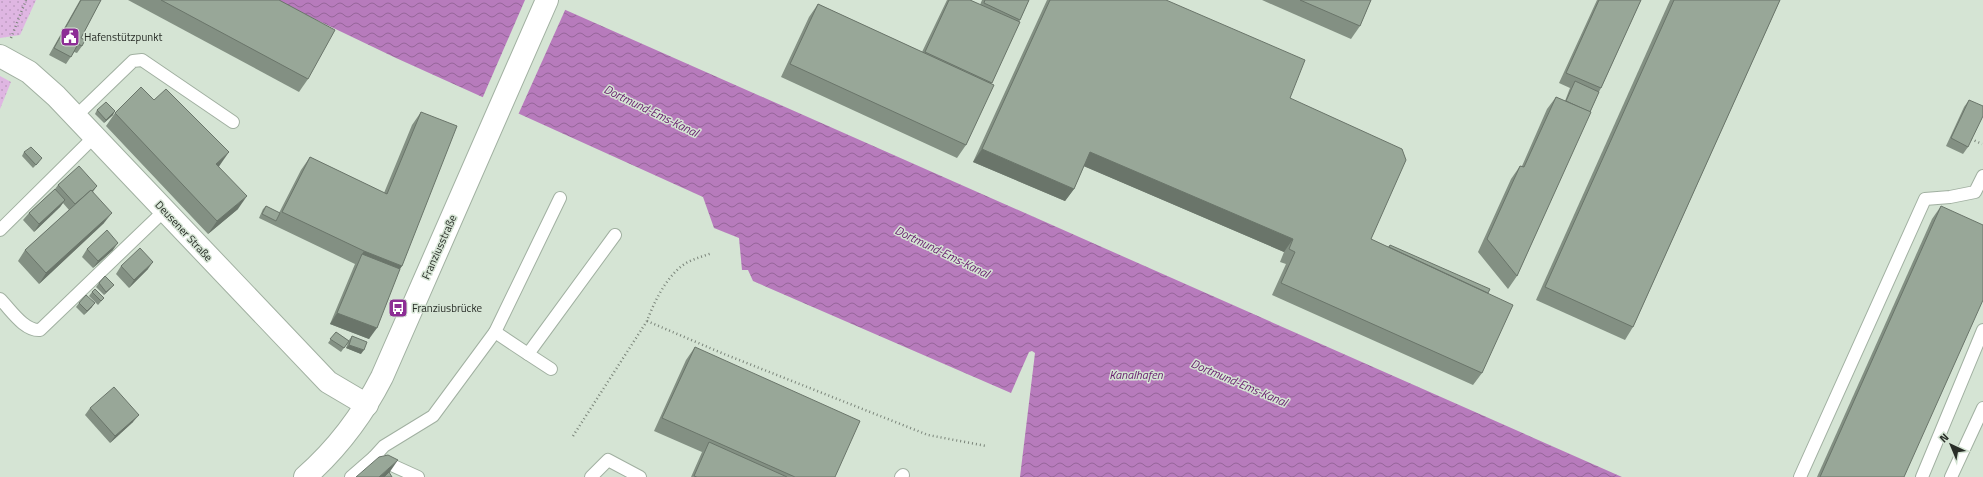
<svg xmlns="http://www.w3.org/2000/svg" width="1983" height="477" font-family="'Titillium Web',sans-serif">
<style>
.grass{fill:url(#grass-dots)}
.water{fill:url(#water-waves)}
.pier{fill:#d5e4d4}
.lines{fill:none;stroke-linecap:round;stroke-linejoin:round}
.lane-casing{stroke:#a1b0a1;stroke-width:14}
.secondary-casing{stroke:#a1b0a1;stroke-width:24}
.path{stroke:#7a8479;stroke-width:2.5;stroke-dasharray:1 3;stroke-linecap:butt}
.lane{stroke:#fff;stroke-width:12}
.secondary{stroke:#fff;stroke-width:22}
.wall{fill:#839083}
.shaded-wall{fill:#6a756a}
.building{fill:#98a798;stroke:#6a756a}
.labels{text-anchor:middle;stroke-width:3;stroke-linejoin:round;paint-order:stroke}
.poi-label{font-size:11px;fill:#292e28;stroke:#d5e4d4;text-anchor:start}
.street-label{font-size:11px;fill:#292e28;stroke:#d5e4d4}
.water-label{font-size:12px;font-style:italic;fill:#671d6d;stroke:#d5e4d4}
</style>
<defs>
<pattern id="grass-dots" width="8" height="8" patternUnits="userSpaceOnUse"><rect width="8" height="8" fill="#dfb6e2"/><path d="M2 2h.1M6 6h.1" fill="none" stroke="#bf9dc2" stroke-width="1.8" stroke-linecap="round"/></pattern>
<pattern id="water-waves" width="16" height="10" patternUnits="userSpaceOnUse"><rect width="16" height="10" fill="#b77bbc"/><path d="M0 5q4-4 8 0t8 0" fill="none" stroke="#956599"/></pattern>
</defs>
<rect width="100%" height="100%" fill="#d5e4d4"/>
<g class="grass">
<path d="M 0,0 L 36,0 L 20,35 L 0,38 Z"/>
<path d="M 0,76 L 11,82 L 0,109 Z"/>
</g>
<path class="water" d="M 275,0 L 543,0 L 1622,477 L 1020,477 L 1035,353 L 1032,351 L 1029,352 L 1011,393 L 753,281 L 748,270 L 742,270 L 739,238 L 714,228 L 703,197 L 396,58 Z"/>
<path class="pier" d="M 525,0 L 548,0 L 566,8 L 518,115 L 482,99 Z"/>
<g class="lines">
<g class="lane-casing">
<g id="lane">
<path d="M 75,117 L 133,61 L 142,60 L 233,122"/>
<path d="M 0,230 L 94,137"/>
<path d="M 0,299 C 11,310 24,331 40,330 L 165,210"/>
<path d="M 495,332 L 528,354 L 615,235"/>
<path d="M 528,354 L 551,369"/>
<path d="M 374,457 L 384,446 L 433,416 L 495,332 L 560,198"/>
<path d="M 351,477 L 374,457 L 418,477"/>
<path d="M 591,477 L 608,460 L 640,477"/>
<path d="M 901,477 L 903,475"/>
<path d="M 1800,477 L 1925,199 L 1950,197 L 1975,192 L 1983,176"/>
<path d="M 1922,477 L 1983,330"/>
<path d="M 1951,477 L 1983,408"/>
</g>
</g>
<g class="secondary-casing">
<g id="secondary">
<path d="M 0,56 L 29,72 L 56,96 L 328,382 L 367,405"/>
<path d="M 305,477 C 338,448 362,416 382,377 L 547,0"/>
</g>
</g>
<g class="path">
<path d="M 11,38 L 26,0"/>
<path d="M 1971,139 L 1982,144"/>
<path d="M 647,321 L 724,354 L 928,435 L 986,446"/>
<path d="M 573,436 L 647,321 C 655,300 668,273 688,262 C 696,258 704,256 712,253"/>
</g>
<use href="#lane" class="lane"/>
<use href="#secondary" class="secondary"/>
</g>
<g class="wall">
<path d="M 80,0 L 101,0 L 81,38 L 82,46 L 77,53 L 74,52 L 66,64 L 49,55 Z"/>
<path d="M 128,0 L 279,0 L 308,79 L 299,92 Z"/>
<path d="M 947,0 L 970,0 L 980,5 L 982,0 L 1029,0 L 1019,22 L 991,84 L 966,145 L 957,158 L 781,77 L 809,17 L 818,4 L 922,52 Z"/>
<path d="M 1047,0 L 1166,0 L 1290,98 L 1371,239 L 1388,247 L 1390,245 L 1488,293 L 1482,373 L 1473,385 L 1272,295 L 1286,264 L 1280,262 L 1284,252 L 1084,166 L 1074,189 L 1065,201 L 973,162 Z"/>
<path d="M 1262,0 L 1371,0 L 1360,26 L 1351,39 Z"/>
<path d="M 1597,0 L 1641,0 L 1601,88 L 1599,92 L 1517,276 L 1508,289 L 1478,252 L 1511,179 L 1520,166 L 1522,166 L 1547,109 L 1556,97 L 1565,101 L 1570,88 L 1559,83 Z"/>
<path d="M 1670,0 L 1780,0 L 1633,327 L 1625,340 L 1536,300 Z"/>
<path d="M 1969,100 L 1968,147 L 1963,154 L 1946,146 L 1964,107 Z"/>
<path d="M 97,110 L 113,115 L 104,123 L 95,114 Z"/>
<path d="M 421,112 L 402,266 L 400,269 L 369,339 L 330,324 L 355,264 L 259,218 L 263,209 L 266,206 L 279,213 L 301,170 L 310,157 L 384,193 L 412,125 Z"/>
<path d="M 115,113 L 220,165 L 219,166 L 238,209 L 208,234 L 106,126 Z"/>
<path d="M 24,152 L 39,162 L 33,168 L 22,156 Z"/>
<path d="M 58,185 L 97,186 L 93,192 L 104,223 L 39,284 L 18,261 L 25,250 L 69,210 L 63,203 L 60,207 L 34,232 L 23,220 L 29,213 L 55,189 Z"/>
<path d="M 1941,206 L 1904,477 L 1817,477 L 1932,219 Z"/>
<path d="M 87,249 L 113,250 L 93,268 L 82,257 Z"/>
<path d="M 121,266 L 148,269 L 129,288 L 116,274 Z"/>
<path d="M 99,283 L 111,288 L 104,295 L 96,287 Z"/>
<path d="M 92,292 L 104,298 L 98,305 L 89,296 Z"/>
<path d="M 79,303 L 92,307 L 84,315 L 76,307 Z"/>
<path d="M 336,332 L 349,341 L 341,352 L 328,343 Z"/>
<path d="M 352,336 L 361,354 L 346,348 L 349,340 Z"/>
<path d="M 695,347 L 835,477 L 691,477 L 702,452 L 654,431 L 686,360 Z"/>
<path d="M 90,408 L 133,422 L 110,443 L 85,415 Z"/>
</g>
<g class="shaded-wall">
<path d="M 115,111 L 113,115 L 104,123 L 106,120 Z"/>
<path d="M 982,149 L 1074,189 L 1065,201 L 973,162 Z"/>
<path d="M 229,152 L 220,165 L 207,177 L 216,164 Z"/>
<path d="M 1090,152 L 1293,239 L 1284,252 L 1081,165 Z"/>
<path d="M 247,196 L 238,209 L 208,234 L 217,221 Z"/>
<path d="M 65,200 L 60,207 L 34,232 L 39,224 Z"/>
<path d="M 112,213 L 104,223 L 39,284 L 46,273 Z"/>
<path d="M 118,243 L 113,250 L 93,268 L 98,261 Z"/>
<path d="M 364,251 L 402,266 L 393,279 L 362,254 Z"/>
<path d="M 153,262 L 148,269 L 129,288 L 134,280 Z"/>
<path d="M 114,285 L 104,295 L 106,292 Z"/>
<path d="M 95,303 L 92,307 L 84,315 L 87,311 Z"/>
<path d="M 337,313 L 377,328 L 369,339 L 330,324 Z"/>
<path d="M 349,345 L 364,350 L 361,354 L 346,348 Z"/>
<path d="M 139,415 L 133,422 L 110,443 L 115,436 Z"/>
<path d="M 398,460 L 387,476 L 386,477 L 379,477 Z"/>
</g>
<g class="building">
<path d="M 81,0 L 101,0 L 81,38 L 85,40 L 82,46 L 78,44 L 71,57 L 54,48 Z"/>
<path d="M 161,0 L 279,0 L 335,30 L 308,79 Z"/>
<path d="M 949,0 L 970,0 L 1020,22 L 992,83 L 925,52 Z"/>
<path d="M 985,0 L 1029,0 L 1020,20 L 984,3 Z"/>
<path d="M 1050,0 L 1166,0 L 1305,60 L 1290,98 L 1402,149 L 1406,160 L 1371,239 L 1513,305 L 1482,373 L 1281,283 L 1295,252 L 1289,249 L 1293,239 L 1090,152 L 1074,189 L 982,149 Z"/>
<path d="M 1300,0 L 1371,0 L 1360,26 Z"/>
<path d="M 1599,0 L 1641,0 L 1601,88 L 1566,73 Z"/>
<path d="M 1674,0 L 1780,0 L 1633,327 L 1545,287 Z"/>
<path d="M 818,4 L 994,85 L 966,145 L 790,64 Z"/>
<path d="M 1575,81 L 1599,92 L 1590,112 L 1566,101 Z"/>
<path d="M 141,87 L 154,100 L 166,89 L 229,152 L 216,164 L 247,196 L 217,221 L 115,113 Z"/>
<path d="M 1556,97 L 1591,112 L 1517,276 L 1487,239 L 1520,166 L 1524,167 Z"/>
<path d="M 1969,100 L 1983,106 L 1983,116 L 1968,147 L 1951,138 Z"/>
<path d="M 106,102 L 115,111 L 106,120 L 97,110 Z"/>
<path d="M 421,112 L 457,126 L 402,266 L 364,251 L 282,212 L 310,157 L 387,194 Z"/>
<path d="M 31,147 L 42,158 L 36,165 L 24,152 Z"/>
<path d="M 79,166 L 97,186 L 92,191 L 91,190 L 75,204 L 58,185 Z"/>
<path d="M 55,189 L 65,200 L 39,224 L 29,213 Z"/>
<path d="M 91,190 L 112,213 L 46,273 L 25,250 Z"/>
<path d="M 266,206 L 280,213 L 276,221 L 262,214 Z"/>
<path d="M 1941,206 L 1983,225 L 1983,300 L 1904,477 L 1820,477 Z"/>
<path d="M 107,230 L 118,243 L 98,261 L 87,249 Z"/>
<path d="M 1390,245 L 1490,289 L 1488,293 L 1389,247 Z"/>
<path d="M 140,248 L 153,262 L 134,280 L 121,266 Z"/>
<path d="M 362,254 L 400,269 L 377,328 L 337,313 Z"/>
<path d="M 105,276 L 114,285 L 106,292 L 99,283 Z"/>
<path d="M 95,289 L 104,298 L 101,301 L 92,292 Z"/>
<path d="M 86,295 L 95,303 L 87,311 L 79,303 Z"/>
<path d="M 336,332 L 349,341 L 344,348 L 330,339 Z"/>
<path d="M 352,336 L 367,342 L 364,350 L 349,345 Z"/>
<path d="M 695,347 L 860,421 L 835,477 L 795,477 L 662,418 Z"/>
<path d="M 114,387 L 139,415 L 115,436 L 90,408 Z"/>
<path d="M 709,442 L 787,477 L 697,477 L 694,476 Z"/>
<path d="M 388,455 L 398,460 L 379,477 L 356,477 L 379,457 Z"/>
<path d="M 389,472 L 392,477 L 384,477 Z"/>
</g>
<defs>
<g id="civic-square" transform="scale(1)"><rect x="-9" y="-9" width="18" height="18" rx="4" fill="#8d2d95" stroke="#d5e4d4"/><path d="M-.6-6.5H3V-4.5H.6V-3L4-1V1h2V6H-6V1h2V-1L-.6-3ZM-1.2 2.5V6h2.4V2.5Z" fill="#fff"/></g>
<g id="bus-square" transform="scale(1)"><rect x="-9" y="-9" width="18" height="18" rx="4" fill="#8d2d95" stroke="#d5e4d4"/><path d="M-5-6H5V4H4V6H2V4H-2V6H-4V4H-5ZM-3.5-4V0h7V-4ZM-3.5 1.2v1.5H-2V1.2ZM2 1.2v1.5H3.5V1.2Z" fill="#fff"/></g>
</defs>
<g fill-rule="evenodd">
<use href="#civic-square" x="70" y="37"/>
<use href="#bus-square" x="398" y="308"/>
</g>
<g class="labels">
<g class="poi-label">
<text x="84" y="41">Hafenstützpunkt</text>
<text x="412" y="312">Franziusbrücke</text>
</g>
<g class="street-label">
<text transform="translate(184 231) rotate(47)" y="4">Deusener Straße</text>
<text transform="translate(439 247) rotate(-66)" y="4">Franziusstraße</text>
</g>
<g class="water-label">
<text transform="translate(651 111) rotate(26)" y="4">Dortmund-Ems-Kanal</text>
<text transform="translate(942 252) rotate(26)" y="4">Dortmund-Ems-Kanal</text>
<text x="1136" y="379">Kanalhafen</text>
<text transform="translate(1239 383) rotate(23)" y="4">Dortmund-Ems-Kanal</text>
</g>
</g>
<g transform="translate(1951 445) rotate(316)" stroke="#d5e4d4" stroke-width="3" paint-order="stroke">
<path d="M0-3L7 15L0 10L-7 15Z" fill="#292e28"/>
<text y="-6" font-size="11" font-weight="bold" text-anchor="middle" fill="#292e28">N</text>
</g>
</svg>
